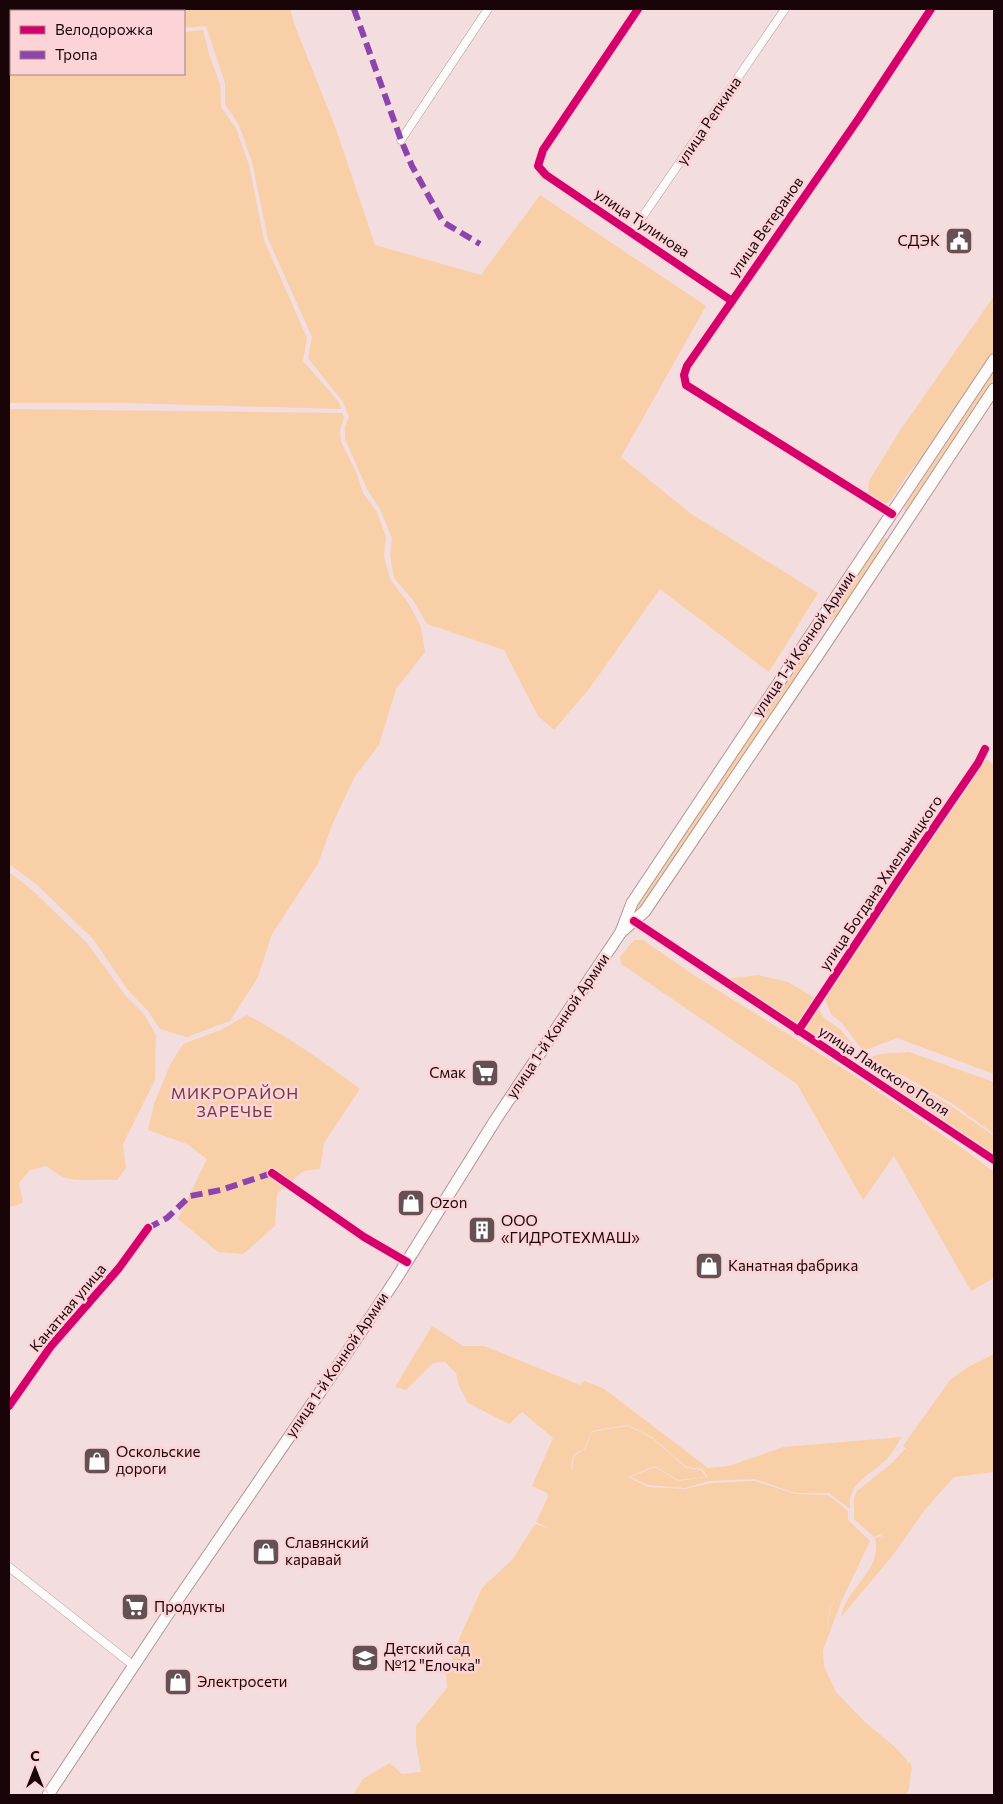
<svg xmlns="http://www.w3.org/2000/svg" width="1003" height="1804" font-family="Commissioner,sans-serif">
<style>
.green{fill:#f9cfa7}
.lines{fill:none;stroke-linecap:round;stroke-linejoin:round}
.street-casing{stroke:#ac989a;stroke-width:9}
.secondary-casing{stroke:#ac989a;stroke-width:13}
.street{stroke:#fdfafa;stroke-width:8}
.secondary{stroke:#fdfafa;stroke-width:11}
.quiet{stroke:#8e44ad;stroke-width:6;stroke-dasharray:12 6;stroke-linecap:butt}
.cycleway-casing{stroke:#fcd4d8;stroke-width:11}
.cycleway{stroke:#d6006c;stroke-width:8}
.labels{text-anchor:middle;stroke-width:5;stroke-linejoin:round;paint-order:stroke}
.street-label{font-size:15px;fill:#190508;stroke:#fcd4d8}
.poi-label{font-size:15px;fill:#190508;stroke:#fcd4d8;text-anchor:start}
.neighbourhood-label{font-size:16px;letter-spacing:1px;fill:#6f3a41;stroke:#fcd4d8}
</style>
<rect width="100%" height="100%" fill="#f3dddf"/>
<g class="green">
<path d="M 9,9 L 168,9 L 170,11 L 11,11 L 11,74 L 184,74 L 184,32 L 203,30 L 209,54 L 220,84 L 221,107 L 236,128 L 249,165 L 264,240 L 307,338 L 303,361 L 339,402 L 341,409 L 126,403 L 9,403 Z"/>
<path d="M 176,9 L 290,9 L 295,26 L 336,129 L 375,245 L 481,275 L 540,195 L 706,306 L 621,457 L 690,513 L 818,593 L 769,672 L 660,589 L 589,689 L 554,730 L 538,716 L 504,650 L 427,624 L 413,600 L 394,578 L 390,555 L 392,538 L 380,509 L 367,489 L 345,439 L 345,427 L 349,417 L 343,402 L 308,358 L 312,337 L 268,239 L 252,162 L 239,125 L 225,104 L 225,83 L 206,26 L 184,28 L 184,11 L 177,11 Z"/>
<path d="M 994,296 L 994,352 L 921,459 L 909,472 L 891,500 L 887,503 C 872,502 866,495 869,481 L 899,432 Z"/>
<path d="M 994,371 L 994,379 L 908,510 L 904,511 L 905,506 Z"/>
<path d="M 9,409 L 342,413 L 344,417 L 340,431 L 341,442 L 357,474 L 363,493 L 377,512 L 386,537 L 384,556 L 390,579 L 409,604 L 421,627 L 425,652 L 396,689 L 379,745 L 355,776 L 332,825 L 318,864 L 272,934 L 258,977 L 230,1021 L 187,1037 L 160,1029 L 148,1011 L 128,990 L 93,939 L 36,884 L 9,864 Z"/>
<path d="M 884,538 L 887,539 L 885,544 L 835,619 L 830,620 L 830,615 Z"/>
<path d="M 808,652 L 810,657 L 638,911 L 636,910 L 639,900 L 803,656 Z"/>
<path d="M 986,759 L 994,765 L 994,1074 L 897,1038 L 863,1051 L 842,1023 L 831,1014 L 825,999 Z"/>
<path d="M 9,872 L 31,889 L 87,943 L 125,995 L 144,1014 L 156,1035 L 155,1080 L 123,1144 L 126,1168 L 117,1180 C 103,1179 74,1182 63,1177 C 57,1174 52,1169 46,1166 L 30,1170 L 19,1183 L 23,1202 L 18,1205 L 9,1207 Z"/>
<path d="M 634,940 L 643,940 L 692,974 L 852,1074 L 966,1151 L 994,1172 L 994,1278 L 971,1291 L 894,1156 L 863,1200 L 797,1084 L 621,964 L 620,957 Z"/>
<path d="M 758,975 L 788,982 L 813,997 L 823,1017 L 841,1030 L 854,1046 L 852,1054 L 842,1055 L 727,979 Z"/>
<path d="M 247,1015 C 288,1037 323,1061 360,1089 L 324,1143 L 320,1169 L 303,1171 L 277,1194 L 275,1226 L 243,1254 L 218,1252 L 178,1219 L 207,1159 L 187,1144 L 148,1130 L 154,1104 L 170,1065 L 183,1044 L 221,1030 Z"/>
<path d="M 909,1052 L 994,1082 L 994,1134 L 953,1104 L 901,1074 L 885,1074 L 863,1060 L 880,1054 Z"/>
<path d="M 862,1062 L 885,1075 L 900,1076 L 951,1106 L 994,1136 L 994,1156 L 861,1068 L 860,1064 Z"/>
<path d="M 432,1326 L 463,1346 L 484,1346 L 580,1385 L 584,1381 L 603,1388 L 708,1468 L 729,1466 L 784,1447 L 902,1437 C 897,1444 892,1454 886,1460 C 869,1476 847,1483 850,1509 L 829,1493 L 795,1493 L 755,1479 L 710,1481 L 685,1488 L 648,1485 L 630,1477 L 655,1467 L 678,1481 L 708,1477 L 702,1469 L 686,1467 L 652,1437 L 628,1425 L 592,1431 L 584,1449 L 573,1455 L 571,1470 L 572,1470 L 574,1456 L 585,1449 L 592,1432 L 628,1426 L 652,1438 L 686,1468 L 701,1470 L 706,1477 L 678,1480 L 655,1466 L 628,1477 L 648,1487 L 685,1489 L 711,1483 L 755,1481 L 795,1494 L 828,1495 L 848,1511 L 848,1520 L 870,1541 L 844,1596 L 829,1607 L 828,1630 L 830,1607 L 843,1597 L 823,1650 L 824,1666 L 836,1692 L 865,1722 L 896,1748 L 907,1760 L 908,1769 L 908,1761 L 912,1766 L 909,1789 L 906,1795 L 353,1795 L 363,1779 L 390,1763 L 402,1774 L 421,1772 L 416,1744 L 416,1726 L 447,1688 L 446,1674 L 462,1632 L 482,1588 L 512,1560 L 535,1524 L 550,1529 L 536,1522 L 548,1497 L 547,1493 L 532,1486 L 553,1438 L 522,1412 L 509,1424 L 468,1403 L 459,1386 L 456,1373 L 445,1362 L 433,1363 L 406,1390 L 395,1387 Z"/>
<path d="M 994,1354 L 994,1472 L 954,1477 L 927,1507 L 893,1555 L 841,1617 C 846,1587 883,1571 875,1538 L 882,1536 L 884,1539 L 882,1534 L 874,1537 L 854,1519 L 854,1498 L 857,1491 L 892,1463 L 905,1449 L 910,1452 L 903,1446 L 950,1380 L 968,1367 Z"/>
</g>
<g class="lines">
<g class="street-casing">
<g id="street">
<path d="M 638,9 L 543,150 L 538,166 L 546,175 L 732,301"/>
<path d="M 401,140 L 488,9"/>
<path d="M 632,232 L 785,9"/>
<path d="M 892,514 L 686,385 L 684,375 L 687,366 L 859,118 L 931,9"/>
<path d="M 634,921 L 994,1160"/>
<path d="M 798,1031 L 902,874 L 978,763 L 985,749"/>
<path d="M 272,1173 L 364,1237 L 407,1262"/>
<path d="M 9,1406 L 51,1346 L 119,1268 L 148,1228"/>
<path d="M 9,1567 L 134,1666"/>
</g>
</g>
<g class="secondary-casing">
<g id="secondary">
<path d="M 621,932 L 645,911 L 826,643 L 994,389"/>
<path d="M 48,1795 L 174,1605 L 342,1360 L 396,1279 L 496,1119 L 621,932 L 632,903 L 994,360"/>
</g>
</g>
<use href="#street" class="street"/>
<use href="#secondary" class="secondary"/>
<g class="quiet">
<path d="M 354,9 L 401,140 L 412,166 L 443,222 L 480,244"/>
<path d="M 148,1228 L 167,1218 L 190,1196 L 221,1190 L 272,1173"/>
</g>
<g class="cycleway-casing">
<g id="cycleway">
<path d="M 638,9 L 543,150 L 538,166 L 546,175 L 732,301"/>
<path d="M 892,514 L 686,385 L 684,375 L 687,366 L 859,118 L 931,9"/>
<path d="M 634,921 L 994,1160"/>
<path d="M 798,1031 L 902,874 L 978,763 L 985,749"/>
<path d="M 272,1173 L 364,1237 L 407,1262"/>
<path d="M 9,1406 L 51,1346 L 119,1268 L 148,1228"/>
</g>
</g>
<use href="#cycleway" class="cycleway"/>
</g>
<defs>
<g id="civic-square" transform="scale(1.4375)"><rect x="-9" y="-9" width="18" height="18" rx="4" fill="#655153" stroke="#fcd4d8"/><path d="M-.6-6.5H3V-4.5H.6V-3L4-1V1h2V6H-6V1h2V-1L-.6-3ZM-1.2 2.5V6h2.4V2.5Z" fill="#fff"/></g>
<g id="supermarket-square" transform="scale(1.4375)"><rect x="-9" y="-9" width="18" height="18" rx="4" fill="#655153" stroke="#fcd4d8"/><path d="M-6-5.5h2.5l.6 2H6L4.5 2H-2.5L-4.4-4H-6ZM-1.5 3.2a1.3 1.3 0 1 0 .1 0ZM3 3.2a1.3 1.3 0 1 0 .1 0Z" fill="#fff"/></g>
<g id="shop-square" transform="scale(1.4375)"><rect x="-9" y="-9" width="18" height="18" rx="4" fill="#655153" stroke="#fcd4d8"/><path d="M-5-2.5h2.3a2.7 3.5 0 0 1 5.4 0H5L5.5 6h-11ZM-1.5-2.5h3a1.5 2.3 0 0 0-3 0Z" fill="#fff"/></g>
<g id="building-square" transform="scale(1.4375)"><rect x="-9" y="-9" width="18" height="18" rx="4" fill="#655153" stroke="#fcd4d8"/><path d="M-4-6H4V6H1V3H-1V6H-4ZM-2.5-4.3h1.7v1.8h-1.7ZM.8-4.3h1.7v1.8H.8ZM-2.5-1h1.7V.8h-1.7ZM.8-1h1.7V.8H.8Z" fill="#fff"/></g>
<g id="school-square" transform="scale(1.4375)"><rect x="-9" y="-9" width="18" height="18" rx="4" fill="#655153" stroke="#fcd4d8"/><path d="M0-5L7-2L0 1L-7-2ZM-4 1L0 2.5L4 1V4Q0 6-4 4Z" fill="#fff"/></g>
</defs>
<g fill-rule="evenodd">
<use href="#civic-square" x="959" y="241"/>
<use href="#supermarket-square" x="485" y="1073"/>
<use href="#shop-square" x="411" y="1203"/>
<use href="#building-square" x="482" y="1230"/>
<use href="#shop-square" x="709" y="1266"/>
<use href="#shop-square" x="97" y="1461"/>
<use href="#shop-square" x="266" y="1552"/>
<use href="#supermarket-square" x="135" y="1607"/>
<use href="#school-square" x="365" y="1658"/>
<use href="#shop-square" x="178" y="1682"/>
</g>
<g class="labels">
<g class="street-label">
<text transform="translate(709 121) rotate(-56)" y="5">улица Репкина</text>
<text transform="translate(642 223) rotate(34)" y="5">улица Тулинова</text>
<text transform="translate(766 227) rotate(-55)" y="5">улица Ветеранов</text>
<text transform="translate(804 644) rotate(-56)" y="5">улица 1-й Конной Армии</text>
<text transform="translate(881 883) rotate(-56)" y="5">улица Богдана Хмельницкого</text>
<text transform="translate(558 1026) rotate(-56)" y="5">улица 1-й Конной Армии</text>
<text transform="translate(884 1071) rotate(33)" y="5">улица Ламского Поля</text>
<text transform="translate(68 1308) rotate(-50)" y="5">Канатная улица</text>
<text transform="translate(337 1365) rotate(-56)" y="5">улица 1-й Конной Армии</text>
</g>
<g class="poi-label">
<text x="940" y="246" text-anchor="end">СДЭК</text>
<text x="466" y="1078" text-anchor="end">Смак</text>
<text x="430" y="1208">Ozon</text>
<text x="501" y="1226">ООО<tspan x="501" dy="17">«ГИДРОТЕХМАШ»</tspan></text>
<text x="728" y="1271">Канатная фабрика</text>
<text x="116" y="1457">Оскольские<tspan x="116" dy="17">дороги</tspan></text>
<text x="285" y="1548">Славянский<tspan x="285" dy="17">каравай</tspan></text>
<text x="154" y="1612">Продукты</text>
<text x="384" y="1654">Детский сад<tspan x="384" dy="17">№12 "Елочка"</tspan></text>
<text x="197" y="1687">Электросети</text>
</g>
<g class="neighbourhood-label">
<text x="235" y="1099">МИКРОРАЙОН<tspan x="235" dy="18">ЗАРЕЧЬЕ</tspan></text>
</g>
</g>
<rect width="1003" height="1804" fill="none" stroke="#190508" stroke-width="20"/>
<rect x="10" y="10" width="175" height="65" fill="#fcd4d8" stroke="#a18185"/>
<rect x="20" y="26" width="25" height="8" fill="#d6006c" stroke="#a18185"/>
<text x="55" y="35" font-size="15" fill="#190508">Велодорожка</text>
<rect x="20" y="51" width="25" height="8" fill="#8e44ad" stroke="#a18185"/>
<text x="55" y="60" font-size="15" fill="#190508">Тропа</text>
<g transform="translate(35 1769)" stroke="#fcd4d8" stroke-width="4" paint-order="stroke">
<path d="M0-4L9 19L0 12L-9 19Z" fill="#190508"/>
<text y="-8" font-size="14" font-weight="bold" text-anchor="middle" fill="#190508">С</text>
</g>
</svg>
